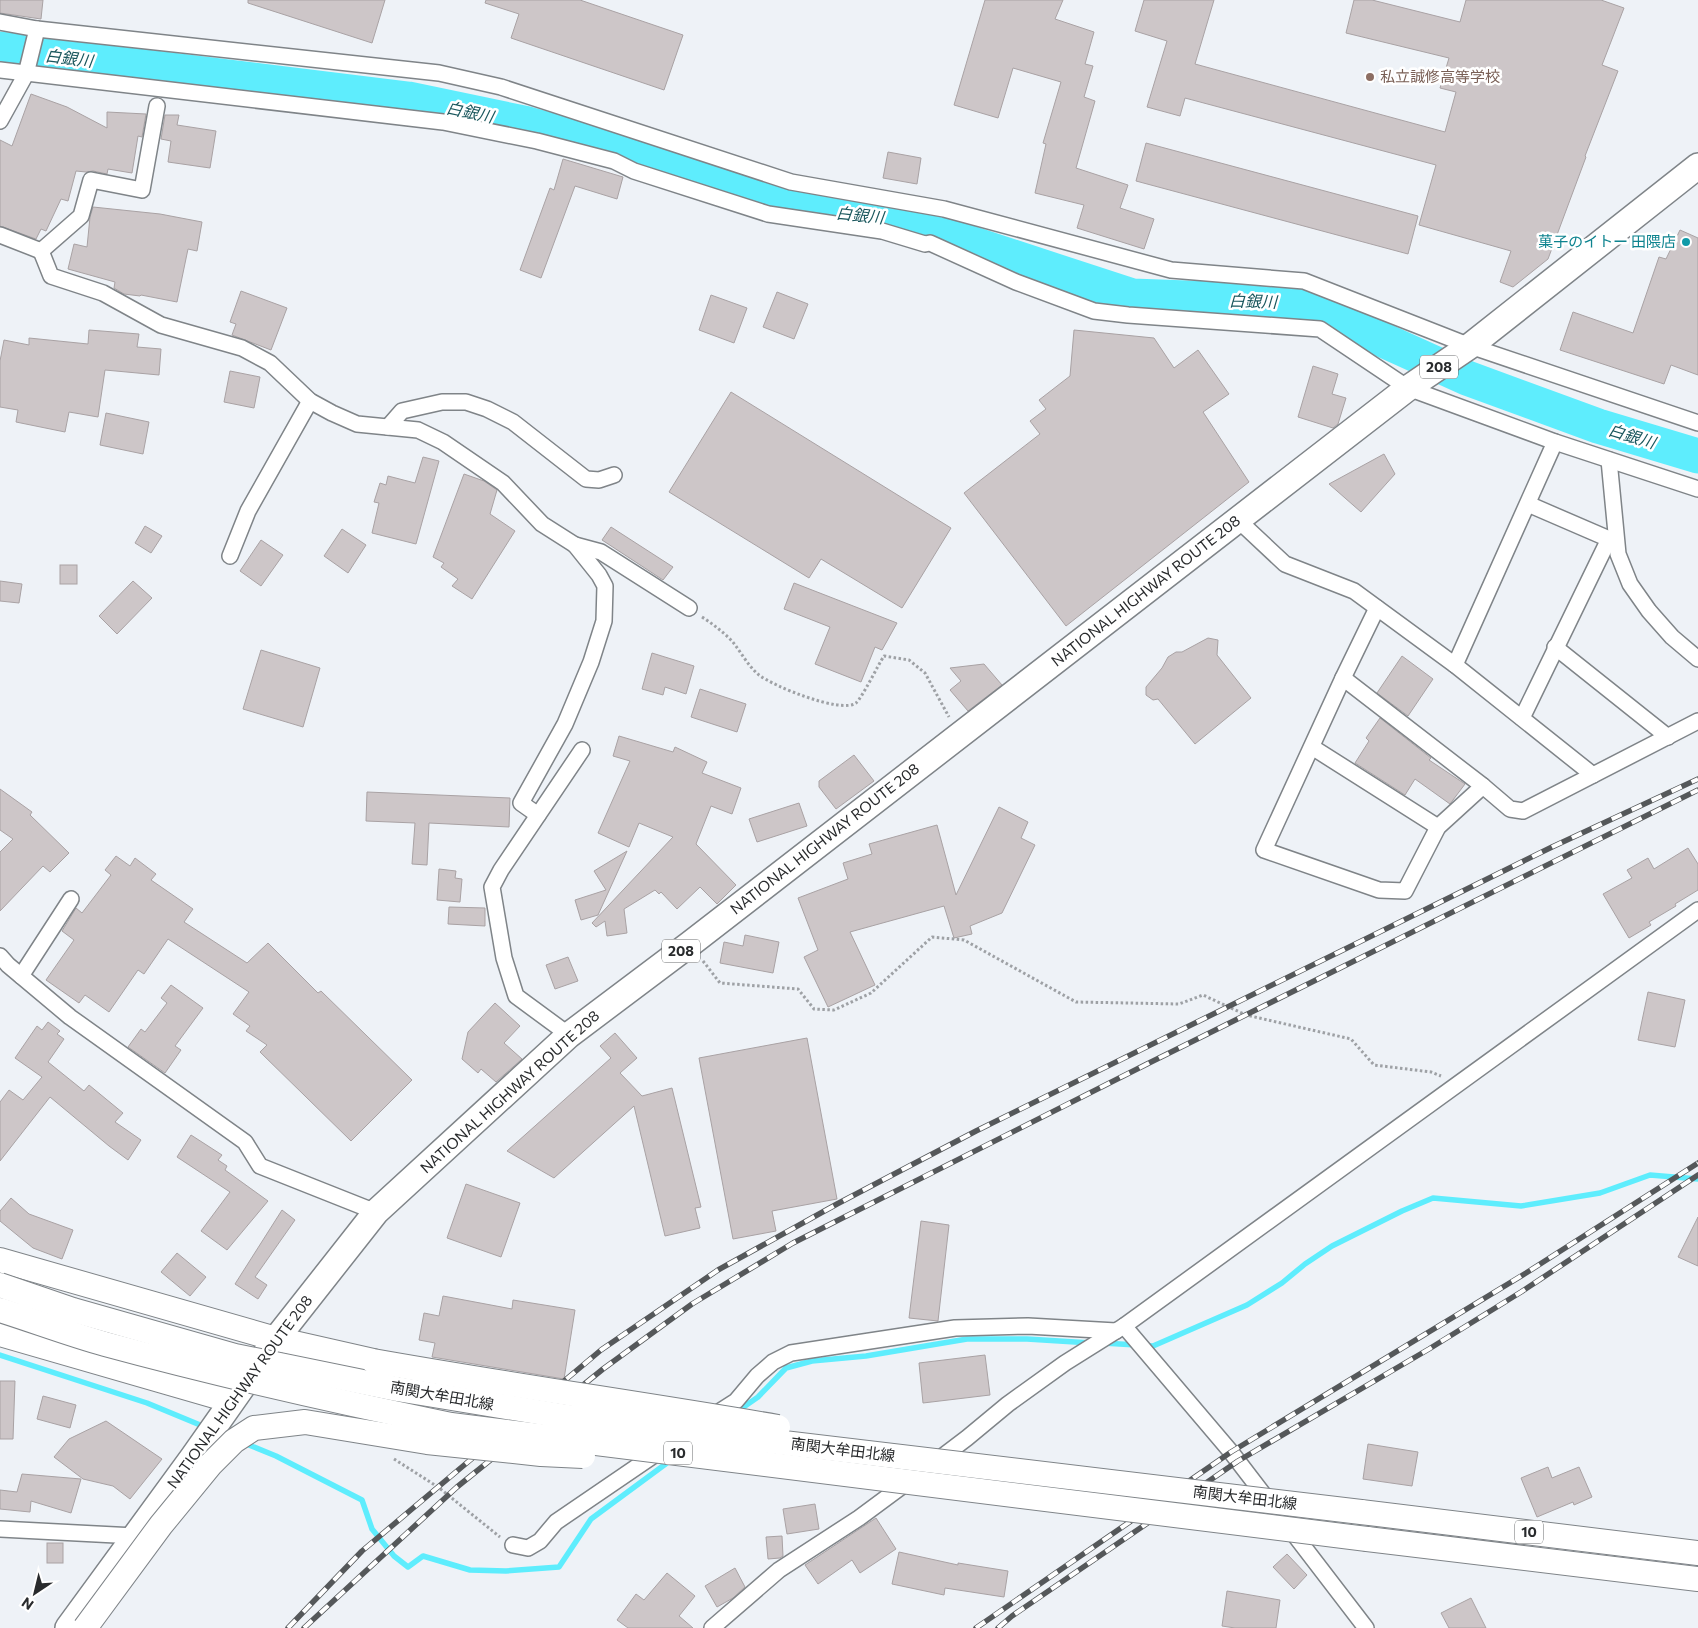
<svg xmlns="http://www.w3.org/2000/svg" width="1698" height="1628" font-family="Commissioner,'Noto Sans JP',sans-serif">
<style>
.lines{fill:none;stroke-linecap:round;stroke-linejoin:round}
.stream{stroke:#5eedfd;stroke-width:5.5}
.river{stroke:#5eedfd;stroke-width:35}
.building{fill:#cdc6c8;stroke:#a9a2a4}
.minor-casing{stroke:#7f8488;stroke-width:18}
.primary-casing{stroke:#7f8488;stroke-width:26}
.trunk-casing{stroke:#7f8488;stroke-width:28}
.path{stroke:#9ea1a5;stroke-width:3;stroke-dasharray:2.5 2.5;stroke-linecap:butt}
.minor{stroke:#fff;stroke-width:15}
.primary{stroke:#fff;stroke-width:24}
.trunk{stroke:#fff;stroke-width:25}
.rail-casing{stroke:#55585a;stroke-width:5.5}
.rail{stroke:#fff;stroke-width:4;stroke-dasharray:11;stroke-linecap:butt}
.primary-bridge-casing{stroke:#7f8488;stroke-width:26;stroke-linecap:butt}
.primary-bridge{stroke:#fff;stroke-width:24}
.education-dot{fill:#8d6e63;stroke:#fff;stroke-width:2}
.culture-dot{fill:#0f9aa8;stroke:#fff;stroke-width:2}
.labels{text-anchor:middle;stroke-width:5;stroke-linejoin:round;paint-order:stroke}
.shield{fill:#fff;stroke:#696b6c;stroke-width:1}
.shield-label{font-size:14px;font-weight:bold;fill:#292b2d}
.education-label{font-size:15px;fill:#785e54;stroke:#fff;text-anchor:start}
.culture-label{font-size:15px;fill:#0d838f;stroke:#fff;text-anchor:end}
.street-label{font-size:15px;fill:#292b2d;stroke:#fff}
.water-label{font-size:16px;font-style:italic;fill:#1a575d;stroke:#fff}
</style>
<rect width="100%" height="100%" fill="#eef2f7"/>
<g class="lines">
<g class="stream">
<path d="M 1103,1343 L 1153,1346 L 1247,1305 L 1282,1283 L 1305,1264 L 1332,1246 L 1402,1211 L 1433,1198 L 1521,1206 L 1600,1193 L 1650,1175 L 1698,1179"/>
<path d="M 0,1355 L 147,1403 L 205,1427"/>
<path d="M 735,1413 L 758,1397 L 786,1368 L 812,1361 L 866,1356 L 967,1339 L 1027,1339 L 1091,1343"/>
<path d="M 244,1443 L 276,1456 L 362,1500 L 372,1529 L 394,1556 L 408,1567 L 423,1556 L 470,1570 L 506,1571 L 559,1567 L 591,1519 L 671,1460"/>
</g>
<path class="river" d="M 0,49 L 408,99 L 528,124 L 660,161 L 761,197 L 810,210 L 897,219 L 1132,296 L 1299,302 L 1467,378 L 1598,426 L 1698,456"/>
</g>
<g class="building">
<path d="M 0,0 L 43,0 L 41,19 L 0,13 Z"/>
<path d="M 248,0 L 385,0 L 372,43 L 248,3 Z"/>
<path d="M 486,0 L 580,0 L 683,35 L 664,90 L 511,38 L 519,14 L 485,3 Z"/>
<path d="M 985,0 L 1063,0 L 1055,19 L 1094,32 L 1085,64 L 1093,66 L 1084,97 L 1095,101 L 1076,168 L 1128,185 L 1120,208 L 1154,219 L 1144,249 L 1077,228 L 1084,205 L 1035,193 L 1046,144 L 1043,143 L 1061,82 L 1013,68 L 998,118 L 954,105 Z"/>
<path d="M 1144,0 L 1214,0 L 1195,64 L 1445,132 L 1456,92 L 1440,88 L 1449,58 L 1346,33 L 1354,0 L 1372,0 L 1460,22 L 1466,0 L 1601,0 L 1624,8 L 1602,65 L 1618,71 L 1585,156 L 1586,157 L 1548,259 L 1513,287 L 1500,282 L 1511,251 L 1419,225 L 1436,165 L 1185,98 L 1180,116 L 1147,107 L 1167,41 L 1135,31 Z"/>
<path d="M 31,94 L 67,107 L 107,128 L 107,112 L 146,114 L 142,137 L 138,136 L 132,173 L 108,169 L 107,174 L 93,171 L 86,172 L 76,171 L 68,201 L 61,199 L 46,231 L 41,229 L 36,239 L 0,226 L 0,140 L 12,146 Z"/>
<path d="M 165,115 L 179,115 L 177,125 L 216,131 L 210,168 L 168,162 L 171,141 L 161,139 Z"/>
<path d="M 1146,143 L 1418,216 L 1408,254 L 1136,181 Z"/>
<path d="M 888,152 L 921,158 L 917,184 L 883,178 Z"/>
<path d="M 563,159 L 623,177 L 617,199 L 575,186 L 541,278 L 520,270 L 550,188 L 554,190 Z"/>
<path d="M 93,207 L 160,214 L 202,222 L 197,251 L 188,249 L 177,302 L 141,295 L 140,296 L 124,294 L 114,288 L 115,282 L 68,269 L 74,244 L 87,247 L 90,217 Z"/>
<path d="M 1680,230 L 1698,238 L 1698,375 L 1671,365 L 1664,384 L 1560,350 L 1573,312 L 1633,333 L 1659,257 L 1666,259 Z"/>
<path d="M 241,291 L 287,308 L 271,350 L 232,335 L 236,324 L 230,322 Z"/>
<path d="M 777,292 L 808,304 L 794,339 L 763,327 Z"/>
<path d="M 711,295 L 747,308 L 734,343 L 699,330 Z"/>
<path d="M 89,330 L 139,334 L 137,347 L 161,349 L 159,375 L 105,370 L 98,417 L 69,412 L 65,432 L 16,422 L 18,410 L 0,407 L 0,361 L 4,340 L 29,345 L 29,338 L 88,344 Z"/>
<path d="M 1074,330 L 1154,338 L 1174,368 L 1198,350 L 1229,394 L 1203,412 L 1249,482 L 1066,626 L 964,493 L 1040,434 L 1030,421 L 1046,409 L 1039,400 L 1070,376 Z"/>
<path d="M 1313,366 L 1338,374 L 1332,394 L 1346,398 L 1338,424 L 1333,428 L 1298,417 Z"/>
<path d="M 230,371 L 260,377 L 254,408 L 224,402 Z"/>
<path d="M 731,392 L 951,528 L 902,608 L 821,559 L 809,578 L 669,492 Z"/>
<path d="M 106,413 L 149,422 L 143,454 L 100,445 Z"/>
<path d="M 1384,454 L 1395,474 L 1361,512 L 1329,484 Z"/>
<path d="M 423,457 L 439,461 L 416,544 L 372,533 L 379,503 L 374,502 L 380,483 L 386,485 L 388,476 L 415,483 Z"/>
<path d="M 464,474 L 484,481 L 497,490 L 490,514 L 515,531 L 472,599 L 452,586 L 458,579 L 441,567 L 444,563 L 433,557 Z"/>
<path d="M 145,526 L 162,536 L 151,553 L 135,543 Z"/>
<path d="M 611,527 L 673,567 L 663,580 L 602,540 Z"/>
<path d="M 342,529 L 366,545 L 348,573 L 324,556 Z"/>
<path d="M 261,540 L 283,555 L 261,586 L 240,571 Z"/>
<rect x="60" y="565" width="17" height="19"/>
<path d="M 0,581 L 22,584 L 19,603 L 0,601 Z"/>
<path d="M 133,581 L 152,598 L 117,634 L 99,616 Z"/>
<path d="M 794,583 L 897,623 L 882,650 L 875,647 L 861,682 L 815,664 L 830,627 L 784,609 Z"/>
<path d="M 1208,638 L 1218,640 L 1217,655 L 1251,698 L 1195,744 L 1158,699 L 1153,700 L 1146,695 L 1146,687 L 1162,668 L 1168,657 L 1176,652 L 1182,652 Z"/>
<path d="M 261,650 L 320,668 L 303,727 L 243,709 Z"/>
<path d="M 652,653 L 694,666 L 686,694 L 665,687 L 663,695 L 642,689 Z"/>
<path d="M 1402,656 L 1433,679 L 1408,716 L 1377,693 Z"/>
<path d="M 984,664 L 1002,685 L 968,711 L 950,690 L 961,681 L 950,668 Z"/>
<path d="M 700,689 L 746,704 L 737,732 L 691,717 Z"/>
<path d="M 1380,718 L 1431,758 L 1429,760 L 1465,784 L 1450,804 L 1415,779 L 1405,795 L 1355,763 L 1369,741 L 1366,738 Z"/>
<path d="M 619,736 L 673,752 L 675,747 L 707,762 L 702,773 L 741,788 L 732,814 L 711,806 L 696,844 L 736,885 L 717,904 L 700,887 L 677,909 L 661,892 L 659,894 L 655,890 L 624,909 L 627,933 L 607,936 L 605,921 L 596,927 L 592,923 L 673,837 L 639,823 L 629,847 L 598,833 L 630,761 L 613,756 Z"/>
<path d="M 854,755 L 874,781 L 836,809 L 819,787 L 819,781 Z"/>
<path d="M 0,789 L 32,812 L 30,815 L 69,853 L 50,872 L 43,866 L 0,911 L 0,852 L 13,839 L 0,830 Z"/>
<path d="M 367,792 L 510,798 L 509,827 L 429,823 L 427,865 L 412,864 L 415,823 L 366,821 Z"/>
<path d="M 799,803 L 807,826 L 757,842 L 749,819 Z"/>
<path d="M 999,807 L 1028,822 L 1021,838 L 1035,845 L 1002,913 L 970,926 L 972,934 L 954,938 L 944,906 L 850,932 L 875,985 L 828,1007 L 804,957 L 818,950 L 798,898 L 848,879 L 843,863 L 872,854 L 869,844 L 937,825 L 956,895 Z"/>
<path d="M 1688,848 L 1698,864 L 1698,890 L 1675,904 L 1676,906 L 1649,922 L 1651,925 L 1629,938 L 1603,894 L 1632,878 L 1627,870 L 1648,858 L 1654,869 Z"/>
<path d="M 627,851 L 598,915 L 581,920 L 575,900 L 606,890 L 594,871 Z"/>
<path d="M 116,856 L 130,866 L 135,858 L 156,874 L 151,880 L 193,909 L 184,922 L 247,963 L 268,943 L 318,993 L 321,991 L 412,1080 L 351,1141 L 260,1052 L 267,1045 L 246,1031 L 250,1026 L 233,1014 L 249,992 L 168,939 L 144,974 L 138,970 L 109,1012 L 85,995 L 79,1003 L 46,980 L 74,940 L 62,931 L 76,908 L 82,913 L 111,875 L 105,870 Z"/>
<path d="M 439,869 L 456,871 L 455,878 L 462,879 L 460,902 L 437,900 Z"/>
<path d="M 449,907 L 485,908 L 485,926 L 448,924 Z"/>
<path d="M 745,935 L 779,942 L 773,973 L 720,963 L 724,942 L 743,946 Z"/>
<path d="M 568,957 L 578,981 L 555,989 L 546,965 Z"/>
<path d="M 171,985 L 203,1008 L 175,1046 L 181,1050 L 165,1073 L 128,1047 L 141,1029 L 145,1032 L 167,1003 L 161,998 Z"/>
<path d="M 1648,992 L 1685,1000 L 1675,1047 L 1638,1040 Z"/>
<path d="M 495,1003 L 520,1026 L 504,1043 L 522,1059 L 496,1082 L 481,1069 L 478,1073 L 462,1059 L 468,1032 Z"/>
<path d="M 48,1022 L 60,1031 L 57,1034 L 64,1039 L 48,1062 L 84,1091 L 89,1085 L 123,1113 L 115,1122 L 141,1140 L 128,1160 L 109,1146 L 50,1097 L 0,1161 L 0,1102 L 9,1090 L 23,1100 L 42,1077 L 15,1058 L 37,1026 L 42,1030 Z"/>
<path d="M 615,1033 L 637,1058 L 620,1073 L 642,1096 L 672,1088 L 701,1207 L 695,1208 L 700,1228 L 665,1236 L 634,1106 L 554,1178 L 507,1151 L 611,1058 L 600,1046 Z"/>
<path d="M 807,1038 L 837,1199 L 772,1211 L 776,1231 L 733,1239 L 699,1058 Z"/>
<path d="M 191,1135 L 222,1155 L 218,1160 L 227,1166 L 225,1170 L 268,1201 L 227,1250 L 201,1231 L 230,1192 L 177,1157 Z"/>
<path d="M 466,1184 L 520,1203 L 501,1257 L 447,1238 Z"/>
<path d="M 11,1198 L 29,1214 L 73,1230 L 62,1259 L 33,1248 L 0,1221 L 0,1211 Z"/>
<path d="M 282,1210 L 295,1220 L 255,1277 L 267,1285 L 258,1299 L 235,1284 Z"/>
<path d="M 1698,1217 L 1698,1266 L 1678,1257 Z"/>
<path d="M 921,1221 L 949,1225 L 938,1321 L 909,1318 Z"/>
<path d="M 177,1253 L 206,1277 L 190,1296 L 161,1272 Z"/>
<path d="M 443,1296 L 512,1309 L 513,1300 L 575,1310 L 564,1379 L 432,1357 L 435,1343 L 419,1340 L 424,1313 L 439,1316 Z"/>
<path d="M 985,1355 L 990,1395 L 923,1403 L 919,1363 Z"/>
<path d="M 0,1381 L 15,1381 L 13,1439 L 0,1439 Z"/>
<path d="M 43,1396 L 76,1405 L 70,1428 L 37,1419 Z"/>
<path d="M 106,1421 L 162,1459 L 130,1499 L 113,1486 L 83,1479 L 54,1457 L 69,1439 Z"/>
<path d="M 1368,1444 L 1418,1452 L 1412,1486 L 1363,1479 Z"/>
<path d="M 1548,1467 L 1552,1478 L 1579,1467 L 1592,1497 L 1574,1505 L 1573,1502 L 1537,1517 L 1521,1478 Z"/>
<path d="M 22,1474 L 81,1479 L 71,1513 L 31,1501 L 30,1512 L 0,1509 L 0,1490 L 17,1492 Z"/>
<path d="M 815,1504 L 819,1529 L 787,1534 L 783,1509 Z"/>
<path d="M 876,1518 L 896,1549 L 860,1573 L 852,1560 L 818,1584 L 805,1565 Z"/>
<path d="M 782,1536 L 783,1556 L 780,1558 L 768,1559 L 766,1537 Z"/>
<rect x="47" y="1543" width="16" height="20"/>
<path d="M 899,1552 L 958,1565 L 958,1563 L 1008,1571 L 1004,1597 L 945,1588 L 944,1595 L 892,1584 Z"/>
<path d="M 1287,1554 L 1307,1575 L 1294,1589 L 1273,1567 Z"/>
<path d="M 735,1568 L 745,1587 L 733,1598 L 717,1607 L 705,1586 Z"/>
<path d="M 667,1573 L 695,1596 L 679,1616 L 693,1628 L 628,1628 L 617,1620 L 636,1594 L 644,1600 Z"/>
<path d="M 1227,1591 L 1280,1600 L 1276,1628 L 1235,1628 L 1222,1626 Z"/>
<path d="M 1471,1598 L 1486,1628 L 1449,1628 L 1441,1613 Z"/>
</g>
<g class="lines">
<g class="minor-casing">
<g id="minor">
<path d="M 0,22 L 37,29 L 439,73 L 501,87 L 791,182 L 944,209 L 1171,270 L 1304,281 L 1470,346 L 1698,423"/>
<path d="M 0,70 L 443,122 L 537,141 L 614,161 L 634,171 L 768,214 L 882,231 L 925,244 L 930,243 L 1016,282 L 1094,311 L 1128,315 L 1320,329 L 1408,388 L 1555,442 L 1698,489"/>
<path d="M 0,121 L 26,74 L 37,29"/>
<path d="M 0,235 L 41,251 L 81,216 L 91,180 L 142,190 L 157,106"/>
<path d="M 41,251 L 51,276 L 103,293 L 161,325 L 242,348 L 270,363 L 310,401 L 332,413 L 357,424 L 418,430 L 443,442 L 503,483 L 542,524 L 575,545 L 601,552 L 689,608"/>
<path d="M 388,427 L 402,411 L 442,402 L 466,402 L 487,409 L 513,422 L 586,479 L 599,480 L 614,475"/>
<path d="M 1609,460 L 1618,554 L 1630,584 L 1649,611 L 1672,637 L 1698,659"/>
<path d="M 1528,504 L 1616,542"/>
<path d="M 1238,520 L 1285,564 L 1354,591 L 1455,665 L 1593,775"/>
<path d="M 230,556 L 248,511 L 310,401"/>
<path d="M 1377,608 L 1343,678 L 1264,850 L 1379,890 L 1405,891 L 1438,827 L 1483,786"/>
<path d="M 1555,647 L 1668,737"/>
<path d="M 1455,665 L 1555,442"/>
<path d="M 1343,678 L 1483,786 L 1510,809 L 1523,811 L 1698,721"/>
<path d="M 1522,718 L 1609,539"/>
<path d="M 1312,747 L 1438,827"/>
<path d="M 538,815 L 521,803 L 565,724 L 591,662 L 604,621 L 605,586 L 599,575 L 575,545"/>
<path d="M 0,956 L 8,965 L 70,1017 L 245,1142 L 260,1166 L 376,1212"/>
<path d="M 21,976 L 71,899"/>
<path d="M 569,1035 L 516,996 L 504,958 L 492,887 L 501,870 L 582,750"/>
<path d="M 1124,1326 L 1231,1452 L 1366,1628"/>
<path d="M 711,1417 L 736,1401 L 757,1376 L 773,1362 L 791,1353 L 955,1328 L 1028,1326 L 1116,1331"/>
<path d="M 934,1463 L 967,1438 L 1008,1404 L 1065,1363 L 1124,1326 L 1698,910"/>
<path d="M 0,1529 L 135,1536"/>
<path d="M 513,1545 L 528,1548 L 540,1541 L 556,1522 L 660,1451"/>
<path d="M 712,1628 L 779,1570 L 859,1518 L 909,1481"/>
</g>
</g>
<g class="primary-casing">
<g id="primary">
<path d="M 0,1260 L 276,1339 L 373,1361"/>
<path d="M 0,1334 L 232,1401"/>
<path d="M 1361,1512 L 1698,1553"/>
<path d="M 1367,1539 L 1698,1579"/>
</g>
</g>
<g class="trunk-casing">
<path id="trunk" d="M 68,1628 L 193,1457 L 276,1339 L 376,1212 L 569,1035 L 690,944 L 1408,388 L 1470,346 L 1698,166"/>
</g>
<g class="path">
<path d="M 702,617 C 713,624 723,632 732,641 C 741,652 748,666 759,675 C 773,686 841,714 856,703 C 862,698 878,665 884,656 L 909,660 L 925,673 L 949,717"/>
<path d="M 703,961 L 720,983 L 798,989 L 814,1009 L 834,1010 L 871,993 L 932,937 L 964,940 L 1076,1002 L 1179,1004 L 1203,995 L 1246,1015 L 1351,1039 L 1374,1065 L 1431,1072 L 1441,1076"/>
<path d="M 394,1459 L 438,1487 L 500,1537"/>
</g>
<use href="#minor" class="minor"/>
<use href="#primary" class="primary"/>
<use href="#trunk" class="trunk"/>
<g class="rail-casing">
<g id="rail">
<path d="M 288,1628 L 362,1551 L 601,1350 L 718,1270 L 837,1204 L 976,1131 L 1552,847 L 1698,779"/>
<path d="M 304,1628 L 457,1487 L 603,1369 L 692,1304 L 793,1243 L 1147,1064 L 1698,790"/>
<path d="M 976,1628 L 1231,1452 L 1526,1273 L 1698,1163"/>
<path d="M 998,1628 L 1012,1616 L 1238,1461 L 1429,1349 L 1521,1292 L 1698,1175"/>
</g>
</g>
<use href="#rail" class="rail"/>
<g class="primary-bridge-casing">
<g id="primary-bridge">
<path d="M 0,1285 L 73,1310 L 235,1356 L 397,1389 L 568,1417 L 1361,1512"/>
<path d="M 0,1310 C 35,1321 69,1334 105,1344 C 219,1375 335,1401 451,1425 L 1367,1539"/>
<path d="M 373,1361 C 508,1385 643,1404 778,1427"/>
<path d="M 85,1628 L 161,1525 L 211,1464 L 234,1441 L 254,1428 L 305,1422 L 427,1442 L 541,1454 L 583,1456"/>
</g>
</g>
<use href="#primary-bridge" class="primary-bridge"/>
</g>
<circle class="education-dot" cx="1370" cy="77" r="5"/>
<circle class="culture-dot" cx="1686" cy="242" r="5"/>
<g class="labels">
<g class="shield">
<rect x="1420" y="355.5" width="38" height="23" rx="4"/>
<rect x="662" y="939.5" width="38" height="23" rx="4"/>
<rect x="664" y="1441.5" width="28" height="23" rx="4"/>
<rect x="1515" y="1520.5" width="28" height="23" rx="4"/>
</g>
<g class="shield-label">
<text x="1439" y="372">208</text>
<text x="681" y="956">208</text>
<text x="678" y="1458">10</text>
<text x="1529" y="1537">10</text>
</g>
<g class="education-label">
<text x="1380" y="82">私立誠修高等学校</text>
</g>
<g class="culture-label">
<text x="1676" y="247">菓子のイトー 田隈店</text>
</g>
<g class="street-label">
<text transform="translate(1146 591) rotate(-38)" y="5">NATIONAL HIGHWAY ROUTE 208</text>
<text transform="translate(825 839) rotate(-38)" y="5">NATIONAL HIGHWAY ROUTE 208</text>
<text transform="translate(510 1092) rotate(-42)" y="5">NATIONAL HIGHWAY ROUTE 208</text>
<text transform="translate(240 1392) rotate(-54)" y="5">NATIONAL HIGHWAY ROUTE 208</text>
<text transform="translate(442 1396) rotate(10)" y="5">南関大牟田北線</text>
<text transform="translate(843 1450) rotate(7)" y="5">南関大牟田北線</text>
<text transform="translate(1245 1498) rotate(7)" y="5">南関大牟田北線</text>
</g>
<g class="water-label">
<text transform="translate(69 58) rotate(7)" y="6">白銀川</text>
<text transform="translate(470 112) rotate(12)" y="6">白銀川</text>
<text transform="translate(860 215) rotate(6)" y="6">白銀川</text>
<text transform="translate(1253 301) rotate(2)" y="6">白銀川</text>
<text transform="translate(1632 436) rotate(17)" y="6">白銀川</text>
</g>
</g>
<g transform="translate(35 1593) rotate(215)" stroke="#ffffff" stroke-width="4" paint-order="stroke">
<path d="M0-4L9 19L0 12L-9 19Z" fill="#292b2d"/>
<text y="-8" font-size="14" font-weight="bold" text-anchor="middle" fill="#292b2d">N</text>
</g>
</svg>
